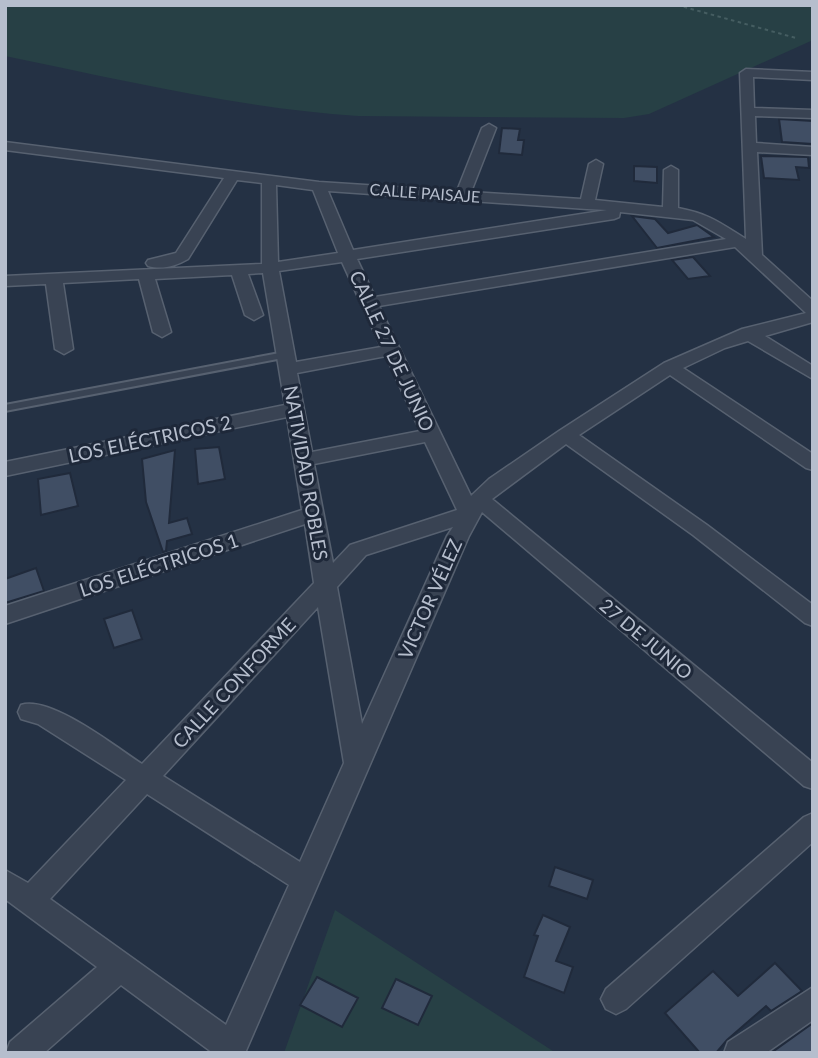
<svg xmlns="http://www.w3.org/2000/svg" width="818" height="1058" font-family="Lato,sans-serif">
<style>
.green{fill:#274045}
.building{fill:#404e64;stroke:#202a3b;stroke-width:2}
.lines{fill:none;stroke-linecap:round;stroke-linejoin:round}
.service-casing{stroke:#576170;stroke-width:4}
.minor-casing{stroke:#576170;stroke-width:3}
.path{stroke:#455d61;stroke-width:2;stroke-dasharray:3.5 3.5;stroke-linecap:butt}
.service{fill:#394353;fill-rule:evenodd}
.minor{fill:#394353;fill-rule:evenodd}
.labels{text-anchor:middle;stroke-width:6;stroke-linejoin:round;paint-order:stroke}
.far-street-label{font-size:16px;fill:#b6becd;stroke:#1e2839}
.street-label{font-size:19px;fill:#b6becd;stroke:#1e2839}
</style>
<rect width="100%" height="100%" fill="#243144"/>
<g class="green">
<path d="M 5,5 L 813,5 L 813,40 L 649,114 L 624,118 L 358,116 C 239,108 122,80 5,56 Z"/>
<path d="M 335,910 L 556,1053 L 284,1053 Z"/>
</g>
<g class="building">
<path d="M 779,119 L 813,121 L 813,144 L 782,142 Z"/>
<path d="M 502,128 L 520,129 L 518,140 L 524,140 L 522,155 L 499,153 Z"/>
<path d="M 761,156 L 808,157 L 809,168 L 796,167 L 799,180 L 764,178 Z"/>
<path d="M 634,166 L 657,167 L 657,183 L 634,181 Z"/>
<path d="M 632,216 L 655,219 L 668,233 L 697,225 L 714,237 L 657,248 Z"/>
<path d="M 693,257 L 710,276 L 688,279 L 672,260 Z"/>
<path d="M 219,447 L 225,479 L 198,484 L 195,449 Z"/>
<path d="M 175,450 L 169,523 L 187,518 L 192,534 L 167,541 L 166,551 L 163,552 L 146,502 L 142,459 Z"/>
<path d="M 70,473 L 78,506 L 41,515 L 38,479 Z"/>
<path d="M 36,568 L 44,591 L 5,603 L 5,579 Z"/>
<path d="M 132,610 L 142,639 L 114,648 L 104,619 Z"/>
<path d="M 555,867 L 593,880 L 587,899 L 549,886 Z"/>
<path d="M 543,915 L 570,927 L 556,961 L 573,967 L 564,993 L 524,977 L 538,936 L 534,935 Z"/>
<path d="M 775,963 L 802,991 L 771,1011 L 766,1006 L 727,1040 L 716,1053 L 700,1053 L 665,1013 L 713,971 L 738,996 Z"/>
<path d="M 317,977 L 358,998 L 342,1027 L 300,1005 Z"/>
<path d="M 396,979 L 432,996 L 418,1025 L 382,1008 Z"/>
<path d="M 813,1023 L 813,1053 L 771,1053 Z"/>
</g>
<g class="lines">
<g class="service-casing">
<path id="service" d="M 285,352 L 288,353 L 288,357 L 5,411 L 5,405 Z"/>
</g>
<g class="minor-casing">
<g id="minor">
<path d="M 746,69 L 813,72 L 813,80 L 753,77 L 754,108 L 813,110 L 813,118 L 755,116 L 756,143 L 813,147 L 813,155 L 757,152 L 762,255 L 813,301 L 813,322 L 765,336 L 813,366 L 813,379 L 748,341 L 725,348 L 683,368 L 813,454 L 813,470 L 806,468 L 670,375 L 579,435 L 707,525 L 813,605 L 813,626 L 805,623 L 693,535 L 566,444 L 492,499 L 813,763 L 813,789 L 804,786 L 482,512 L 469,536 L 245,1053 L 213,1053 L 121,985 L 44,1053 L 6,1053 L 10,1042 L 97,967 L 5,899 L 5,870 L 28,883 L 126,780 L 38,724 L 21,719 L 18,712 L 21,705 C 50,695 116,747 142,764 L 314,583 L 305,524 L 5,624 L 5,606 L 302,510 L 287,417 L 5,476 L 5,462 L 285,405 L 263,273 L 248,274 L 263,315 L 254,320 L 245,315 L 232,275 L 155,279 L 171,332 L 162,337 L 153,332 L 139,279 L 63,283 L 73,349 L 64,354 L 55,349 L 46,284 L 5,286 L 5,276 L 262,264 L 262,183 L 237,180 L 188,259 C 176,266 162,270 148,266 L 146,263 L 148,260 L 176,253 L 224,178 L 5,150 L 5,142 L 319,182 L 457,191 L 482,128 L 489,124 L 496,128 L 471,192 L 581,199 L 589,164 L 596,160 L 603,164 L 595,200 L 663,207 L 664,170 L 671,166 L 678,170 L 678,208 C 710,214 720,223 746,239 L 740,73 ZM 276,185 L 313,190 L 338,253 L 278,262 ZM 328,191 L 587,209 L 607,210 L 353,250 ZM 620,212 L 693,220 L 726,239 L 375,297 L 357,259 L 614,219 L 619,217 ZM 735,247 L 806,313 L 742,329 L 664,363 L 559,431 L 489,479 L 471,496 L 379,306 ZM 342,262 L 381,347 L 296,362 L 279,271 ZM 386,356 L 420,431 L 312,452 L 297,373 ZM 425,442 L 457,510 L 350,545 L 333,563 L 314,464 ZM 453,527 L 447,536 L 362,724 L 337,587 L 366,555 ZM 318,607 L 344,763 L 300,862 L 163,776 ZM 147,794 L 289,885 L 226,1025 L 50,899 Z"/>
<path d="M 813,813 L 813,842 L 626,1009 L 616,1014 L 606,1009 L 601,999 L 606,989 L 804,817 Z"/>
<path d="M 813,987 L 813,1020 L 766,1053 L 724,1053 L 728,1042 Z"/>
</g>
</g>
<path class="path" d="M 677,5 L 796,38"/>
<use href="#service" class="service"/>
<use href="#minor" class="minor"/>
</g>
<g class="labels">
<g class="far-street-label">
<text transform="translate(425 193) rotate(4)" y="6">CALLE PAISAJE</text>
</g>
<g class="street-label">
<text transform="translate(392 351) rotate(65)" y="7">CALLE 27 DE JUNIO</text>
<text transform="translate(150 439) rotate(-12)" y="7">LOS ELÉCTRICOS 2</text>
<text transform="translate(306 473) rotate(80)" y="7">NATIVIDAD ROBLES</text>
<text transform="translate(159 565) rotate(-18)" y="7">LOS ELÉCTRICOS 1</text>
<text transform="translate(430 599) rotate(-66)" y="7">VICTOR VÉLEZ</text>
<text transform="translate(646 639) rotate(40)" y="7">27 DE JUNIO</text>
<text transform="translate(234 683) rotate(-47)" y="7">CALLE CONFORME</text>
</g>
</g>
<rect width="818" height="1058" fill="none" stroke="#b6becd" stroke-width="14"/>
</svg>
